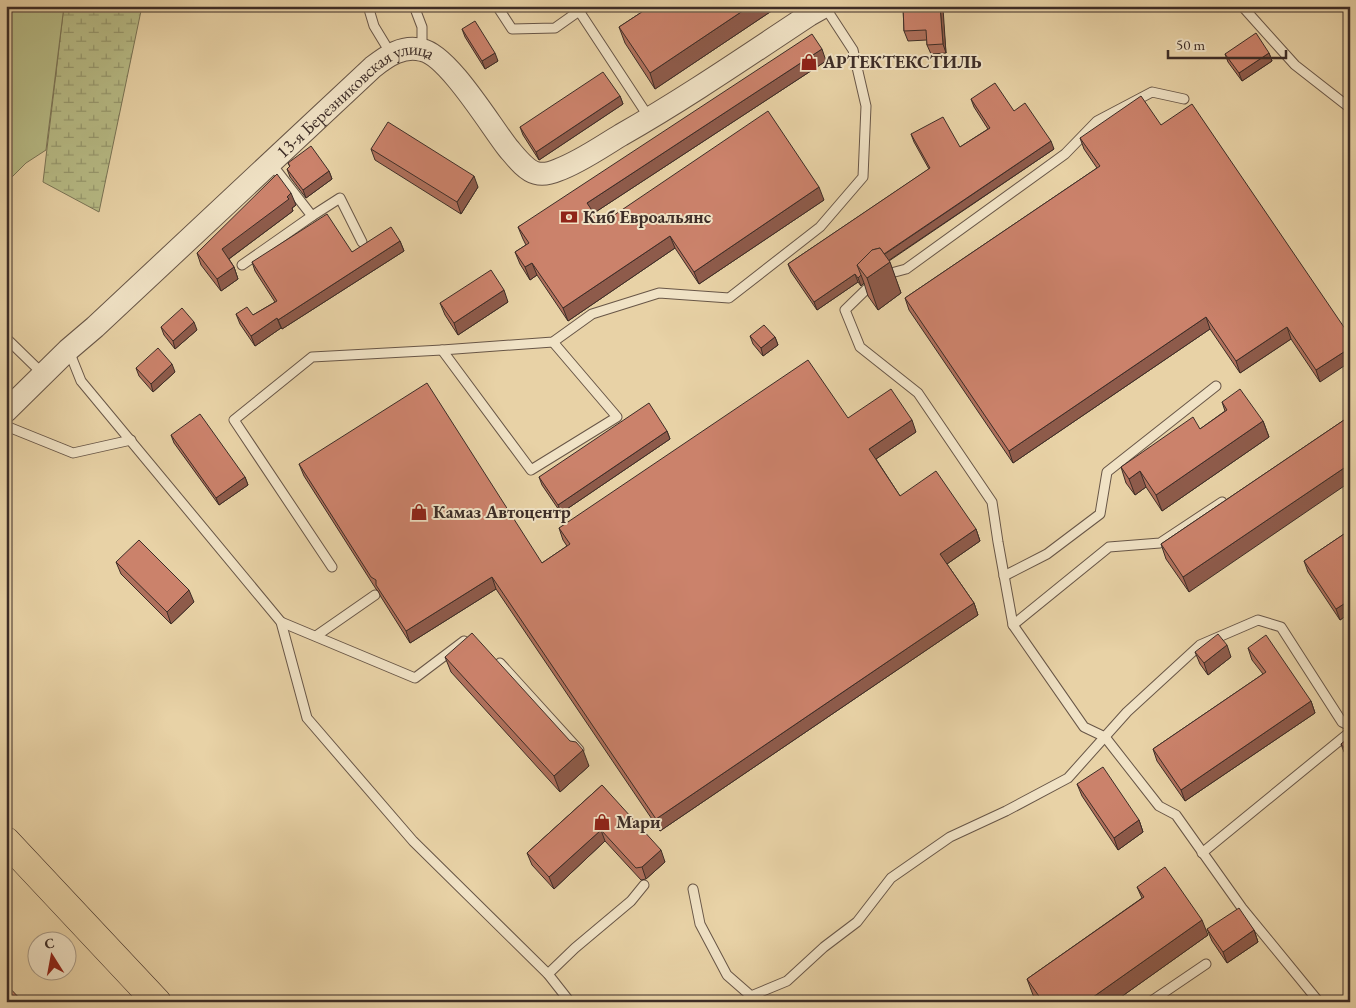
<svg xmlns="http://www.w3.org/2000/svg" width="1356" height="1008" font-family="'EB Garamond',serif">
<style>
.wetland{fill:url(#wetland-marsh);stroke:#7a7456}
.garden{fill:#b7bb86;stroke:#7a7456}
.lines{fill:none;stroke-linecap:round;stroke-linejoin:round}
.service-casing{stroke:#685647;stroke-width:11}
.tertiary-casing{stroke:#685647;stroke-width:24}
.primary-casing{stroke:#3d2d27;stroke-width:29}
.service{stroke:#f0e2c5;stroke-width:9}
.tertiary{stroke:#f0e2c5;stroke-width:22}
.primary{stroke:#e8d2a6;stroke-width:28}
.wall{fill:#af705c;stroke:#3d2d27}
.shaded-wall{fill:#8e5b4b;stroke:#3d2d27}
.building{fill:#cb826b;stroke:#3d2d27}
.labels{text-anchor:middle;stroke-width:4;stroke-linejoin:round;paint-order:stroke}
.poi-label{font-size:18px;font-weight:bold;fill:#3d2d27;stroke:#f0e2c5;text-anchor:start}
.street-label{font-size:18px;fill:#3d2d27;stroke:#f0e2c5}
</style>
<defs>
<pattern id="wetland-marsh" width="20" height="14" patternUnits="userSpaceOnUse" patternTransform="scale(1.25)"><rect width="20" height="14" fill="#b7bb86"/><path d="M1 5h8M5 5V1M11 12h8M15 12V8" fill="none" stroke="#96986e"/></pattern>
</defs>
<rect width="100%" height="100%" fill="#e8d2a6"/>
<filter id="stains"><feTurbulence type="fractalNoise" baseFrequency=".004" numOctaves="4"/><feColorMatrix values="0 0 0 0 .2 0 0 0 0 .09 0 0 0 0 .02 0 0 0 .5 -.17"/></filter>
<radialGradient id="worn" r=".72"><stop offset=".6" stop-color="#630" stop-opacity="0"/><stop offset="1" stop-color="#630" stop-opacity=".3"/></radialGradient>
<path class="wetland" d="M 64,6 L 142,6 L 99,212 L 43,182 Z"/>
<path class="garden" d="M 6,6 L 64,6 L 46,150 L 26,163 L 6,183 Z"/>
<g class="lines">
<g class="service-casing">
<g id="service">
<path d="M 368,6 L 374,26 L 391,54"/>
<path d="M 414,6 L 422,27 L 422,50"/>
<path d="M 497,6 L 512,29 L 555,28 L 579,11"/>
<path d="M 587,6 L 579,11 L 650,119"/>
<path d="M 1242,6 L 1295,65 L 1350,108"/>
<path d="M 1184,99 L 1152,92 L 1097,121 L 1065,154 L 906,269 L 880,276 L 845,310 L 860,347 L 918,393 L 992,502 L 998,542 L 1013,625 L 1084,727 L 1105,737 L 1159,806 L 1176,815 L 1242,908 L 1319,1002"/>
<path d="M 312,216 L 340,198 L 362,242"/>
<path d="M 242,265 L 312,216 L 270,162"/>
<path d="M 6,338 L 43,374"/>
<path d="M 442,350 L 531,470 L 617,417 L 553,342"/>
<path d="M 69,351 L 81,381 L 281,622 L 307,718 L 413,841 L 548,974 L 570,1002"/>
<path d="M 6,426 L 73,453 L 131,440"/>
<path d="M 332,567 L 234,420 L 312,357 L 442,350 L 553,342 L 592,314 L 659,293 L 729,298 L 820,227 L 863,177 L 866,106 L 853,50 L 825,7"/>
<path d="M 1004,576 L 1047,554 L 1100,514 L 1107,472 L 1216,386"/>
<path d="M 281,622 L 415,678 L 464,641"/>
<path d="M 1013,625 L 1109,547 L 1160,543 L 1222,502"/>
<path d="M 316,636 L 375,595"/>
<path d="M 500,663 L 579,750"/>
<path d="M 1202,853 L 1350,732"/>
<path d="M 693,889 L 700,924 L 727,975 L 751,996 L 787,981 L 824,947 L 857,922 L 891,878 L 950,837 L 1006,811 L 1068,778 L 1127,712 L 1200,645 L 1258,620 L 1281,627 L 1342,722 L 1350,726"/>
<path d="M 548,974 L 575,948 L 631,901 L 644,885"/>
<path d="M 1150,1002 L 1206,964"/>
</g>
</g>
<g class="tertiary-casing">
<g id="tertiary">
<path id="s1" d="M 6,411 L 68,350 L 95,327 L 373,67 C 387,56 403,45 422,50 C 448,55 490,125 508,148 C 515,156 525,170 536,173 C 543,175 551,173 558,170 C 580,162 601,147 621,135 C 686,98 747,56 809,15 L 825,6"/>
</g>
</g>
<g class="primary-casing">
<path id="primary" d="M 6,841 L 157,1002"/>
</g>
<use href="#service" class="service"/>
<use href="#tertiary" class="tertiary"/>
<use href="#primary" class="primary"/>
</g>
<g class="wall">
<path d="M 651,6 L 779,6 L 655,89 L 625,43 L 619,27 Z"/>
<path d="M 903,6 L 942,6 L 946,53 L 931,54 L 927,45 L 927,40 L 908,41 L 904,31 Z"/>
<path d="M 462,29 L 498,61 L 485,69 L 465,37 Z"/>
<path d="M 1269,53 L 1272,61 L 1242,81 L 1228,62 L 1225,54 Z"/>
<path d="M 826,61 L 594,213 L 601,224 L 824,200 L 699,284 L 675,248 L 568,321 L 537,275 L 530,280 L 520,264 L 515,252 L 526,245 L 523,239 L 518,227 Z"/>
<path d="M 620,96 L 623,104 L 539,160 L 523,135 L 520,127 Z"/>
<path d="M 971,99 L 1014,111 L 1054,149 L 889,261 L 901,293 L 878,310 L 868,296 L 864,283 L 861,286 L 858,282 L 817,310 L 791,272 L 788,264 L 929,169 L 914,142 L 911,134 L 960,147 L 988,129 L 974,107 Z"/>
<path d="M 1161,125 L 1350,336 L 1320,382 L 1291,339 L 1240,373 L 1210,329 L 1013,463 L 909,310 L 905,298 L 1097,168 L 1084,149 L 1080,138 Z"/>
<path d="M 371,149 L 478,187 L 461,214 L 375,160 Z"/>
<path d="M 288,163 L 329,171 L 332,179 L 306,198 L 290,177 L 287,169 L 290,167 Z"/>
<path d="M 296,205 L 292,208 L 293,211 L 229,259 L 234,267 L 238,279 L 221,291 L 201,265 L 197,253 Z"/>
<path d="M 400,241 L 404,251 L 282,329 L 281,328 L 255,346 L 240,324 L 236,314 L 253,315 L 275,302 L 255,271 L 252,262 L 352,252 Z"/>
<path d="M 508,302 L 458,335 L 445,315 L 440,303 Z"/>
<path d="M 161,327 L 197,330 L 175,349 L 164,335 Z"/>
<path d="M 750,336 L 775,337 L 778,345 L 763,356 L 753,344 Z"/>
<path d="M 136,368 L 175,372 L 153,392 L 139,376 Z"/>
<path d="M 1222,402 L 1263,421 L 1269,437 L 1162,511 L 1146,487 L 1135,495 L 1126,483 L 1121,467 L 1200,429 L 1225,411 Z"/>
<path d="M 1350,416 L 1189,592 L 1166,559 L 1161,544 Z"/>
<path d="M 848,418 L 916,432 L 876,459 L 900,496 L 976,529 L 980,541 L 947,564 L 974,603 L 978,615 L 660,831 L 496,589 L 410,643 L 381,597 L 378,591 L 376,589 L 304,476 L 299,464 L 542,563 L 567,546 L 563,540 L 559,528 Z"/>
<path d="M 667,431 L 670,439 L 561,513 L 542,485 L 539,477 Z"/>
<path d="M 171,435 L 245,477 L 248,485 L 219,505 L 174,443 Z"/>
<path d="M 1350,530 L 1350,613 L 1340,620 L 1308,572 L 1304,561 Z"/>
<path d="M 116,562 L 194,602 L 171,624 L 121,574 Z"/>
<path d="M 1248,648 L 1311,701 L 1315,713 L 1185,801 L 1157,761 L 1153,749 L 1263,674 L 1252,660 Z"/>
<path d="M 1195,652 L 1231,657 L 1208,675 L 1200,664 Z"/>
<path d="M 445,657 L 589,766 L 560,792 L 451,672 Z"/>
<path d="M 1350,737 L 1350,759 L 1344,752 L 1341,744 Z"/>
<path d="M 1077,784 L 1139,820 L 1143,832 L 1118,850 L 1082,796 Z"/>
<path d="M 602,785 L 665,862 L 646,879 L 641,880 L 605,841 L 554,889 L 532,865 L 527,853 Z"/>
<path d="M 1137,887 L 1208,935 L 1114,1002 L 1037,1002 L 1033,995 L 1027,979 L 1142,898 Z"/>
<path d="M 1207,929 L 1254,930 L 1258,942 L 1227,963 L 1212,941 Z"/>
</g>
<g class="shaded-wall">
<path d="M 750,6 L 779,6 L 655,89 L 650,73 Z"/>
<path d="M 940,6 L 942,6 L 943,8 L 946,53 L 943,44 Z"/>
<path d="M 822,49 L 826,61 L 591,215 L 587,203 Z"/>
<path d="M 495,53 L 498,61 L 485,69 L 482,61 Z"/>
<path d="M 1269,53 L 1272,61 L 1242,81 L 1239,73 Z"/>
<path d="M 620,96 L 623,104 L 539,160 L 536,152 Z"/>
<path d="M 1051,141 L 1054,149 L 882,265 L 879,258 Z"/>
<path d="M 329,171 L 332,179 L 306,198 L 303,190 Z"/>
<path d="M 474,176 L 478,187 L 461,214 L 457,202 Z"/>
<path d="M 819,187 L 824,200 L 699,284 L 694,272 Z"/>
<path d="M 291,193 L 296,205 L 292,208 L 293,211 L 226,261 L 222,249 Z"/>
<path d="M 670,236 L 675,248 L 568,321 L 563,308 Z"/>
<path d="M 400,241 L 404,251 L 282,329 L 278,320 Z"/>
<path d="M 890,262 L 901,293 L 878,310 L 867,278 Z"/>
<path d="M 532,263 L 537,275 L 530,280 L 525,267 Z"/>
<path d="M 234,267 L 238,279 L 221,291 L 217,279 Z"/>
<path d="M 855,274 L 858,282 L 817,310 L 814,302 Z"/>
<path d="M 861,275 L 864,283 L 861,286 L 858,278 Z"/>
<path d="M 504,290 L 508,302 L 458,335 L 454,323 Z"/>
<path d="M 1206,317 L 1210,329 L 1013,463 L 1009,451 Z"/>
<path d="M 277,318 L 281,328 L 255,346 L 251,336 Z"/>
<path d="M 194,322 L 197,330 L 175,349 L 173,341 Z"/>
<path d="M 1287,327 L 1291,339 L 1240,373 L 1236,361 Z"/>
<path d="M 775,337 L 778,345 L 763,356 L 761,348 Z"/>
<path d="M 1350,348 L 1350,362 L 1320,382 L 1316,370 Z"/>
<path d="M 172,364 L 175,372 L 153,392 L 151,384 Z"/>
<path d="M 912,420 L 916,432 L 873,461 L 869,449 Z"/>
<path d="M 1263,421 L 1269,437 L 1162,511 L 1156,495 Z"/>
<path d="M 667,431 L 670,439 L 561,513 L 558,505 Z"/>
<path d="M 1350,464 L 1350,482 L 1189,592 L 1183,577 Z"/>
<path d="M 1140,471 L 1146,487 L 1135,495 L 1129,479 Z"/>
<path d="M 245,477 L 248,485 L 219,505 L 216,498 Z"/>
<path d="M 976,529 L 980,541 L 944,566 L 940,554 Z"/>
<path d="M 492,577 L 496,589 L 410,643 L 406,631 Z"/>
<path d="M 189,590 L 194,602 L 171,624 L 167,612 Z"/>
<path d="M 1350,600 L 1350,613 L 1340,620 L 1336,609 Z"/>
<path d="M 974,603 L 978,615 L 660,831 L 656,819 Z"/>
<path d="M 1227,645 L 1231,657 L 1208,675 L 1204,663 Z"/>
<path d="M 1311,701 L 1315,713 L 1185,801 L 1181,790 Z"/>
<path d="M 583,750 L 589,766 L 560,792 L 554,776 Z"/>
<path d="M 1139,820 L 1143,832 L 1118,850 L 1114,838 Z"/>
<path d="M 601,830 L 605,841 L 554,889 L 549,877 Z"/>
<path d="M 661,850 L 665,862 L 646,879 L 642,867 Z"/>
<path d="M 1202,920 L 1208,935 L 1114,1002 L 1086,1002 Z"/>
<path d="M 1254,930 L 1258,942 L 1227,963 L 1223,952 Z"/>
</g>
<g class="building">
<path d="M 651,6 L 750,6 L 650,73 L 619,27 Z"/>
<path d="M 903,6 L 940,6 L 943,44 L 927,45 L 926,30 L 904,31 Z"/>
<path d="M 475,21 L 495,53 L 482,61 L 462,29 Z"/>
<path d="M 1256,33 L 1269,53 L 1239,73 L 1225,54 Z"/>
<path d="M 812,34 L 822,49 L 587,203 L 601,224 L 768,111 L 819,187 L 694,272 L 670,236 L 563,308 L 532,263 L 525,267 L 515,252 L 529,243 L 518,227 Z"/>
<path d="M 603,72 L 620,96 L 536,152 L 520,127 Z"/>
<path d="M 995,83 L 1014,111 L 1025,103 L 1051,141 L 884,254 L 880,248 L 872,250 L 857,265 L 861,275 L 858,278 L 855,274 L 814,302 L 788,264 L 930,168 L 911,134 L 943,117 L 960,147 L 990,128 L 971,99 Z"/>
<path d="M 1141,96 L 1161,125 L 1192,104 L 1350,336 L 1350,348 L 1316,370 L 1287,327 L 1236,361 L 1206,317 L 1009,451 L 905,298 L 1100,166 L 1080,138 Z"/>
<path d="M 388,122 L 474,176 L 457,202 L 371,149 Z"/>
<path d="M 311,146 L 329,171 L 303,190 L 287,169 L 290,166 L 288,163 Z"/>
<path d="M 277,174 L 291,193 L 287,197 L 289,199 L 222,249 L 234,267 L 217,279 L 197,253 Z"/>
<path d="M 327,214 L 352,252 L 391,227 L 400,241 L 278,320 L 277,318 L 251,336 L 236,314 L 247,307 L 253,315 L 277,301 L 252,262 Z"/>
<path d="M 880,248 L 890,262 L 867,278 L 857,265 L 872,250 Z"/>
<path d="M 491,270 L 504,290 L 454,323 L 440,303 Z"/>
<path d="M 182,308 L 194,322 L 173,341 L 161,327 Z"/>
<path d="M 764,325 L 775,337 L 761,348 L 750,336 Z"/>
<path d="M 158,348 L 172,364 L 151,384 L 136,368 Z"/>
<path d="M 808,360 L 848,418 L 891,389 L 912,420 L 869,449 L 900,496 L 936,471 L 976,529 L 940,554 L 974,603 L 656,819 L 492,577 L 406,631 L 376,585 L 376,580 L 371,577 L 299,464 L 427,383 L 542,563 L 570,544 L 559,528 Z"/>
<path d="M 1240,389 L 1263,421 L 1156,495 L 1140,471 L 1129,479 L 1121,467 L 1193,417 L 1200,429 L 1227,410 L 1222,402 Z"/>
<path d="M 649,403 L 667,431 L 558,505 L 539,477 Z"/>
<path d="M 200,414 L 245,477 L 216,498 L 171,435 Z"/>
<path d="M 1350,416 L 1350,464 L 1183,577 L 1161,544 Z"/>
<path d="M 1350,530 L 1350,600 L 1336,609 L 1304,561 Z"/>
<path d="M 139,540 L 189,590 L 167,612 L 116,562 Z"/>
<path d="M 472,633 L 570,741 L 576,742 L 583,750 L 554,776 L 445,657 Z"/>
<path d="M 1218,634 L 1227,645 L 1204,663 L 1195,652 Z"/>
<path d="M 1266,635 L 1311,701 L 1181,790 L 1153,749 L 1266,672 L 1248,648 Z"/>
<path d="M 1350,737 L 1350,755 L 1341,744 Z"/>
<path d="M 1103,767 L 1139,820 L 1114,838 L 1077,784 Z"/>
<path d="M 602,785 L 661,850 L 642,867 L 636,868 L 601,830 L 549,877 L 527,853 Z"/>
<path d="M 1165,867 L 1202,920 L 1086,1002 L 1043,1002 L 1027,979 L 1144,897 L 1137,887 Z"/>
<path d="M 1239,908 L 1254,930 L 1223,952 L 1207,929 Z"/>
<path d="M 6,984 L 23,1002 L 6,1002 Z"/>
</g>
<defs>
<g id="shop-bare" transform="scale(1.35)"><path d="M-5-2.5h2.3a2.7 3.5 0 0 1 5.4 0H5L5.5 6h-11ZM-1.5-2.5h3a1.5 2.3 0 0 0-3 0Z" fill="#8f2418" stroke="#f0e2c5" stroke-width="2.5" paint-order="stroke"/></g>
<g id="bank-bare" transform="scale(1.35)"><path d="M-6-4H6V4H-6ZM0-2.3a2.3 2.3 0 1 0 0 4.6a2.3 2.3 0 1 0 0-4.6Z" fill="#8f2418" stroke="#f0e2c5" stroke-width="2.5" paint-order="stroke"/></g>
</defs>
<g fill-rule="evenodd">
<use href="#shop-bare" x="809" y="62"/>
<use href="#bank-bare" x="569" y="217"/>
<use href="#shop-bare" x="419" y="512"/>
<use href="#shop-bare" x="602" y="822"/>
</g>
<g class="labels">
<g class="poi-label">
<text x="823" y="68">АРТЕКТЕКСТИЛЬ</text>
<text x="583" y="223">Киб Евроальянс</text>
<text x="433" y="518">Камаз Автоцентр</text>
<text x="616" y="828">Мари</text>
</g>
<g class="street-label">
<text dy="6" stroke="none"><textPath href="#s1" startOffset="472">13-я Березниковская улица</textPath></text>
</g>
</g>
<rect width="1356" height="1008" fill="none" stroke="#e8d2a6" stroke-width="25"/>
<rect x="8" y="8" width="1341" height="993" fill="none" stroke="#3d2d27" stroke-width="2.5"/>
<rect x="12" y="12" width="1331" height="983" fill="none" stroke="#3d2d27"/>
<g transform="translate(52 956) rotate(349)"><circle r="24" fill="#f0e2c5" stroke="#a89a86"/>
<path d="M0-4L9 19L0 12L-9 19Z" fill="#8f2418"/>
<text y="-8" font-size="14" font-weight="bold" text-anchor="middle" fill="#3d2d27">С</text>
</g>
<path d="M1168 50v8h118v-8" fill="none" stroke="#3d2d27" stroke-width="2.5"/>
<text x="1176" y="50" font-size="15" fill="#3d2d27" stroke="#f0e2c5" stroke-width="4" paint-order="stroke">50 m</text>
<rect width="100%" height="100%" filter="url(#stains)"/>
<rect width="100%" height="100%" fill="url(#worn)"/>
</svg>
